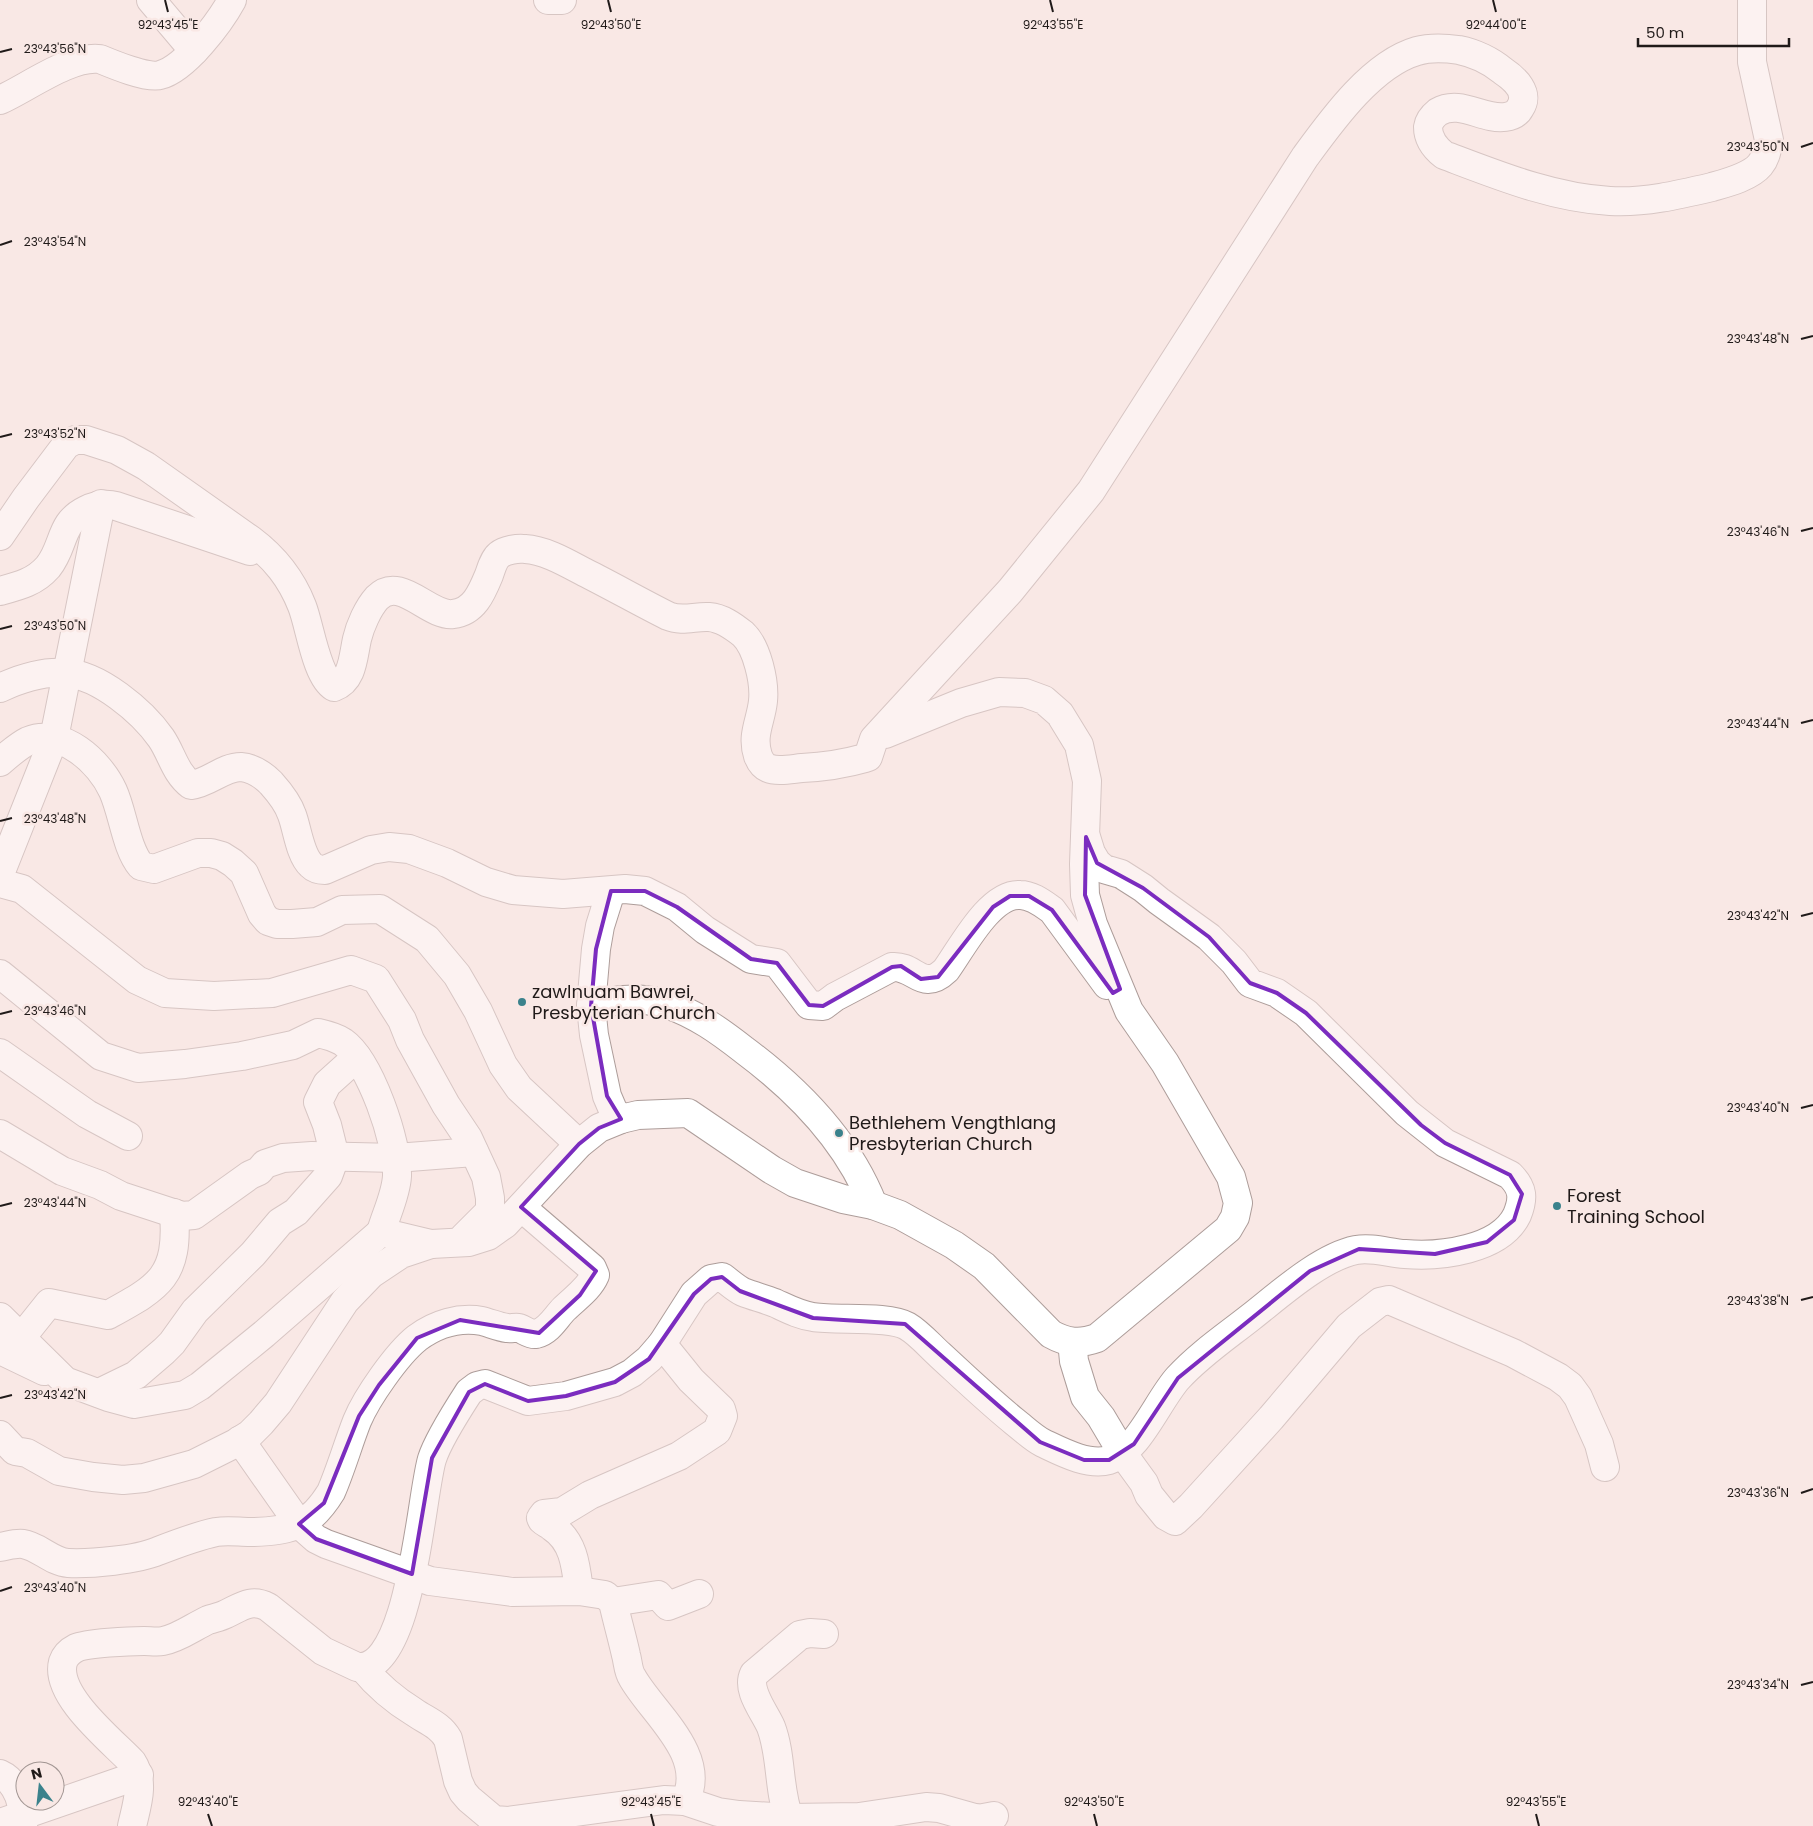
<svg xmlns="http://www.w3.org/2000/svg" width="1813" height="1826" font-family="Poppins,sans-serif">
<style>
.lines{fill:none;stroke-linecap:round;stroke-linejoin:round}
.minor-casing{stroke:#ad9d9a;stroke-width:30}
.minor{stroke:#fff;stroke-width:28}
.marked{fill:none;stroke:#7b2cbf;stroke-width:4;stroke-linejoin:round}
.ticks{fill:none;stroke:#201a19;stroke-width:2}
.poi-dot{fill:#3b828c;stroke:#f9e8e5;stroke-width:2}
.labels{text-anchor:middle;stroke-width:5;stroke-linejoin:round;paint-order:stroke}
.poi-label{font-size:18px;fill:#201a19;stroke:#f9e8e5;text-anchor:start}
.ticks-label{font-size:12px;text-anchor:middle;fill:#201a19;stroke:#f9e8e5;stroke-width:5;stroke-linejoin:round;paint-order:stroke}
</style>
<rect width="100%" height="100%" fill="#f9e8e5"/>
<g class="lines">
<g class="minor-casing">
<g id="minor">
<path d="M 151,0 L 194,51"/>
<path d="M 548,0 L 562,0"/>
<path d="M 0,100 C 27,88 71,55 100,59 C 112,64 148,79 160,75 C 185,69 220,22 232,0"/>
<path d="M 0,536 L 26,498 L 66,445 L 75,440 L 86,440 L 117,450 L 146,466 L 251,540 C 275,558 291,578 302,606 C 310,626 316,676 334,687 C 353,680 353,657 357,639 C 360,626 368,608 377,598 C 400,574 429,617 453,614 C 474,612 482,592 489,575 C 491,569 494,559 499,555 C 505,550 518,548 525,549 C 545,550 567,563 584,572 C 612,586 640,602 668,616 C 682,622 695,616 709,617 C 722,618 733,626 743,634 C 757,647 765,682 763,701 C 761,721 751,735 758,756 C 760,761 763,766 768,768 C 777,772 791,769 802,768 C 823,767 844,764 865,758 L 868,757 L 874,739 L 1010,591 L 1091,491 L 1305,157 C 1332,120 1372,64 1417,51 C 1431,47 1445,48 1459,50 C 1474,53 1491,61 1503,71 C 1515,79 1530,93 1520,108 C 1517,114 1512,116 1505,117 C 1483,120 1460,99 1438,112 C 1433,116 1429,120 1428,127 C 1428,139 1435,148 1444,155 C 1497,175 1553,198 1610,201 C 1644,203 1678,195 1712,187 C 1726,183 1750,177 1760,165 C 1766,158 1767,149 1769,140 L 1752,62 L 1752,0"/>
<path d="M 0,591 C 19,586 35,582 48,567 C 65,546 59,523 86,510 C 96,505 105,503 116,506 L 250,551"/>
<path d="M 0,688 C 21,678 43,671 66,673 C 99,675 142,711 161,738 C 172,754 175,773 191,785 C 209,783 223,767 241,767 C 254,768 263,775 271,783 C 280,793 288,803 292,815 C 297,828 300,855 311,865 C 315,869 319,870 325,870 L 371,850 L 389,847 L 409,849 L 447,863 L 486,882 L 513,890 L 563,894 L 625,889 L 645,891 L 677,907 L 705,930 L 751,959 L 777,963 L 809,1005 L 823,1006 L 835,997 L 892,967 C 915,965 922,993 946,970 C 962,948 990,893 1020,895 C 1032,895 1042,903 1052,910 L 1107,985"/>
<path d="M 0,762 C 8,755 18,746 28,741 C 62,727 100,762 113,791 C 123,813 126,848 141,866 L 154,869 L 198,853 L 211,853 L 222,856 L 233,863 L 244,873 L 262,914 L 268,921 L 277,924 L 292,924 L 317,922 L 342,910 L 380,909 L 427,939 L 457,975 L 478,1011 L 503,1065 L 519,1088 L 579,1144"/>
<path d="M 0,874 L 54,738 L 101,504"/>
<path d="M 0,883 L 22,889 L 137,980 L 165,993 L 214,996 L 272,993 L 351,970 L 376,979 L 402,1020 L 410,1040 L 446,1105 L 468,1138 L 486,1177 L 490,1198 L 490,1211 L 464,1237"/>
<path d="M 611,891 L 600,926 L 596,949 L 591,1006 L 594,1035 L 607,1096 L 613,1110 L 621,1119"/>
<path d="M 0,974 L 101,1056 L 138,1068 L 185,1064 L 242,1056 L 293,1045 L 318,1033 C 327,1035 335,1037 343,1042 C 370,1061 398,1143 397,1176 C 396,1195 386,1214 381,1232"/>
<path d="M 591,1006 C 615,999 642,997 666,1004 C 695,1013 721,1032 744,1050 C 799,1091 848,1141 873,1205"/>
<path d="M 0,1053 L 87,1114 L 128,1136"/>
<path d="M 0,1134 L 62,1171 L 100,1185 L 121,1196 L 182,1216 L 194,1215 L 250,1175 L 259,1171 L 265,1164 L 283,1158 L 312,1156 L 396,1158 L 474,1152"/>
<path d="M 0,1317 L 65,1381 L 108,1397 L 134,1404 L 185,1395 L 200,1386 L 264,1334 L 381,1232 L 431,1244 L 469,1242 L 488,1236 L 505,1224 L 579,1144 L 599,1128 L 621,1119 L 638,1115 L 688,1113 L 772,1170 L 795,1183 L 843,1199 L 873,1205 L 900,1215 L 954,1245 L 984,1266 L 1051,1334 C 1067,1343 1080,1344 1097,1338 L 1228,1229 L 1235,1217 L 1238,1203 L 1231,1177 L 1165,1063 L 1129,1011 L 1093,924 L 1085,895 L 1084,864 L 1087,781 L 1079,745 L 1060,714 L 1044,700 L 1025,693 L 999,692 L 961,703 L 885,734"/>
<path d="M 21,1338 L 49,1303 L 108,1315 C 159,1287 179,1277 174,1213"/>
<path d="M 1075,1343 L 1073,1351 L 1074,1361 L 1085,1397 L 1101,1417 L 1123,1454 L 1144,1483 L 1149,1495 L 1166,1516 L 1175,1521 L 1191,1506 L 1271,1418 L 1349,1326 L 1380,1302 L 1389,1300 L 1513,1353 L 1558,1377 L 1570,1386 L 1578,1397 L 1599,1444 L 1605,1467"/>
<path d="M 0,1350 L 44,1371"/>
<path d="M 99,1393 L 136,1375 L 164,1351 L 172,1343 L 195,1311 L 253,1254 L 280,1222 L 296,1212 L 328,1176 L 335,1157 L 327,1125 L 318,1102 L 327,1084 L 357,1057"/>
<path d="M 0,1435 L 15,1451 L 27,1453 L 59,1471 L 93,1477 L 123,1480 L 144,1478 L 194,1464 L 236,1443 L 250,1434 L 261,1423 L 278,1403 L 345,1301 L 371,1274 L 401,1254 L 431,1244"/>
<path d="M 240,1440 L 299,1524 L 316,1539 L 326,1544 L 430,1581 L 512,1592 L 579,1591 L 605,1595 L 613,1602 C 617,1620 622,1637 626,1655 C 628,1662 628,1671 632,1677 C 651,1712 709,1755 685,1801"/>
<path d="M 0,1547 C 7,1546 15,1543 23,1544 C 38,1546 52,1562 68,1563 C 91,1564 137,1560 158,1551 C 176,1544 197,1536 216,1532 C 228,1530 239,1532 250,1532 C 265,1532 286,1530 299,1524 C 313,1518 323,1505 331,1492 C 341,1469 348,1444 357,1421 C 367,1397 397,1354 417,1338 C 436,1324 459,1317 482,1321 C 490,1323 499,1327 507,1328 C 511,1329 515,1327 519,1328 C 525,1330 530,1335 536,1334 C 549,1331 556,1317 564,1309 C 575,1298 589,1289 595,1275 L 592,1268 L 521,1207"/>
<path d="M 579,1591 C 576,1567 574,1541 552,1527 C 549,1524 545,1523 542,1520 L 541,1518 L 544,1514 L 562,1512 L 590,1495 L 679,1456 L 717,1431 L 723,1416 L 721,1409 L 691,1380 L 662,1344"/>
<path d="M 613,1602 L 658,1595 L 668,1606 L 699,1594"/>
<path d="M 363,1668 C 377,1685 396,1701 414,1712 C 427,1721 440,1725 448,1739 L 458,1781 L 463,1792 L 469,1799 L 494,1820 L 508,1821 L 664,1800 L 685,1801 L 718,1812 L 739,1815 L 789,1818 L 859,1817 L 926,1807 L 939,1808 L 978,1819 L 994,1816"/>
<path d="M 0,1774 C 18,1782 25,1807 23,1826"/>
<path d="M 789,1818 C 778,1789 782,1756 771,1727 C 764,1711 746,1690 754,1674 L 800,1635 L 810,1633 L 824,1634"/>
<path d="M 0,1823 L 139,1775"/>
<path d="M 132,1826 C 137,1804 145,1782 132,1762 C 111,1740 54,1695 63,1662 C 65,1656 70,1651 76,1648 C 87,1643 130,1641 144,1641 C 150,1641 157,1642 163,1641 C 179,1638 193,1627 208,1620 C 214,1618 220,1617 226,1614 C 241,1607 251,1598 268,1607 L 323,1651 L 357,1667 C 411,1674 421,1494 432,1459 C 438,1440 458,1409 469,1392 L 477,1386 L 485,1384 L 528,1401 L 566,1396 L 615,1382 L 632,1373 L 649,1359 L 662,1344 L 694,1294 L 711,1279 L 722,1277 C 729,1282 735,1288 743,1292 C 753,1296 765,1299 775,1303 C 788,1309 799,1315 813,1317 C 836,1321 888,1315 907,1326 C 919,1333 930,1346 940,1355 C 965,1378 989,1401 1015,1422 C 1024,1429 1033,1438 1043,1443 C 1062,1452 1088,1466 1109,1460 C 1138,1452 1158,1400 1178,1378 C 1200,1354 1227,1336 1251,1317 C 1279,1295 1321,1257 1356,1250 C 1372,1247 1389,1253 1405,1254 C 1440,1257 1500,1250 1517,1215 C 1524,1198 1523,1188 1510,1175 L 1445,1143 L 1407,1113 L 1306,1013 L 1277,993 L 1250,983 L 1234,962 L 1209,937 L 1159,901 L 1143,888 L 1121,874 L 1104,869 L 1097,863 L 1091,853 L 1086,837"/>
</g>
</g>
<use href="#minor" class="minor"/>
</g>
<path d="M0 0H1813V1826H0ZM 1086,837 L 1097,863 L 1143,888 L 1209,937 L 1250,983 L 1277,993 L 1306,1013 L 1421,1125 L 1445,1143 L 1510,1175 L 1522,1194 L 1514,1220 L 1487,1242 L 1435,1254 L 1359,1249 L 1310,1271 L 1178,1378 L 1134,1444 L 1109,1460 L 1084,1460 L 1040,1442 L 905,1324 L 813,1318 L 740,1291 L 722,1277 L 711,1279 L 694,1294 L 649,1359 L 615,1382 L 566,1396 L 528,1401 L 485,1384 L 469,1392 L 432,1458 L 412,1574 L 316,1539 L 299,1524 L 324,1503 L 359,1416 L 379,1385 L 417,1338 L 460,1320 L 539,1333 L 580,1295 L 596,1271 L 521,1207 L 579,1144 L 599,1128 L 621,1119 L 607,1096 L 591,1006 L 596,949 L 611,891 L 645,891 L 677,907 L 751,959 L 777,963 L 809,1005 L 823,1006 L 892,967 L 901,966 L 921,979 L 938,977 L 993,907 L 1010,896 L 1029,896 L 1052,910 L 1113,993 L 1120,989 L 1085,895 Z" fill="#f9e8e5" fill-opacity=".55" fill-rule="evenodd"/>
<path class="marked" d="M 1086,837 L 1097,863 L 1143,888 L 1209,937 L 1250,983 L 1277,993 L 1306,1013 L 1421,1125 L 1445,1143 L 1510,1175 L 1522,1194 L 1514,1220 L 1487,1242 L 1435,1254 L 1359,1249 L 1310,1271 L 1178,1378 L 1134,1444 L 1109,1460 L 1084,1460 L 1040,1442 L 905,1324 L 813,1318 L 740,1291 L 722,1277 L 711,1279 L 694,1294 L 649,1359 L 615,1382 L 566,1396 L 528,1401 L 485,1384 L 469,1392 L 432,1458 L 412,1574 L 316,1539 L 299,1524 L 324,1503 L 359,1416 L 379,1385 L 417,1338 L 460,1320 L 539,1333 L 580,1295 L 596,1271 L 521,1207 L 579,1144 L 599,1128 L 621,1119 L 607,1096 L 591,1006 L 596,949 L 611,891 L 645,891 L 677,907 L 751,959 L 777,963 L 809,1005 L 823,1006 L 892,967 L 901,966 L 921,979 L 938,977 L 993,907 L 1010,896 L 1029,896 L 1052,910 L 1113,993 L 1120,989 L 1085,895 Z"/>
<path class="ticks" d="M 165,0 L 168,12M 608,0 L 611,12M 1050,0 L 1053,12M 1493,0 L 1496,12M 0,52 L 12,49M 1801,147 L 1813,143M 0,245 L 12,241M 1801,339 L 1813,336M 0,437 L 12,434M 1801,531 L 1813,528M 0,629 L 12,626M 1801,723 L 1813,720M 0,821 L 12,818M 1801,916 L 1813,913M 0,1014 L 12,1011M 1801,1108 L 1813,1105M 0,1206 L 12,1203M 1801,1300 L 1813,1297M 0,1398 L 12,1395M 1801,1493 L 1813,1489M 0,1591 L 12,1587M 1801,1685 L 1813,1682M 208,1814 L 212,1826M 651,1814 L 654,1826M 1094,1814 L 1097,1826M 1536,1814 L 1539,1826"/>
<g class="poi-dot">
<circle cx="522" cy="1002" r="5"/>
<circle cx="839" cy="1133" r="5"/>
<circle cx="1557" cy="1206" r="5"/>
</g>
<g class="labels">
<g class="poi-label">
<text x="532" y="998">zawlnuam Bawrei,<tspan x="532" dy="21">Presbyterian Church</tspan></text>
<text x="849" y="1129">Bethlehem Vengthlang<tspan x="849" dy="21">Presbyterian Church</tspan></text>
<text x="1567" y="1202">Forest<tspan x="1567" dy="21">Training School</tspan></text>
</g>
</g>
<g class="ticks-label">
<text x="168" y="29">92°43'45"E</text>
<text x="611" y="29">92°43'50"E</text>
<text x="1053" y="29">92°43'55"E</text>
<text x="1496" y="29">92°44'00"E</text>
<text x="55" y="53">23°43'56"N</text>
<text x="1758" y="151">23°43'50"N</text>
<text x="55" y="246">23°43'54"N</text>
<text x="1758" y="343">23°43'48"N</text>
<text x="55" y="438">23°43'52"N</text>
<text x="1758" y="536">23°43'46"N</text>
<text x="55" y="630">23°43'50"N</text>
<text x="1758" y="728">23°43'44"N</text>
<text x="55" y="823">23°43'48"N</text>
<text x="1758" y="920">23°43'42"N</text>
<text x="55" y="1015">23°43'46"N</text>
<text x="1758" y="1112">23°43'40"N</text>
<text x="55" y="1207">23°43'44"N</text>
<text x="1758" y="1305">23°43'38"N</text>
<text x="55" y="1399">23°43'42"N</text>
<text x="1758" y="1497">23°43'36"N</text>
<text x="55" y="1592">23°43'40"N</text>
<text x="1758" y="1689">23°43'34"N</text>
<text x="208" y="1806">92°43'40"E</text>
<text x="651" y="1806">92°43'45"E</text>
<text x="1094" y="1806">92°43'50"E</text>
<text x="1536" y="1806">92°43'55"E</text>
</g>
<g transform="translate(40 1786) rotate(345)"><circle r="24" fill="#f9e8e5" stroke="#a29693"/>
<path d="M0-4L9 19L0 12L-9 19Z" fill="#3b828c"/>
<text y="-8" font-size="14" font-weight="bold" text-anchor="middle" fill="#201a19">N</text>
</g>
<path d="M1638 38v8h151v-8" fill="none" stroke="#201a19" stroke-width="2.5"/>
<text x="1646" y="38" font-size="15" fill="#201a19" stroke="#f9e8e5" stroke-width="4" paint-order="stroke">50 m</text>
</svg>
